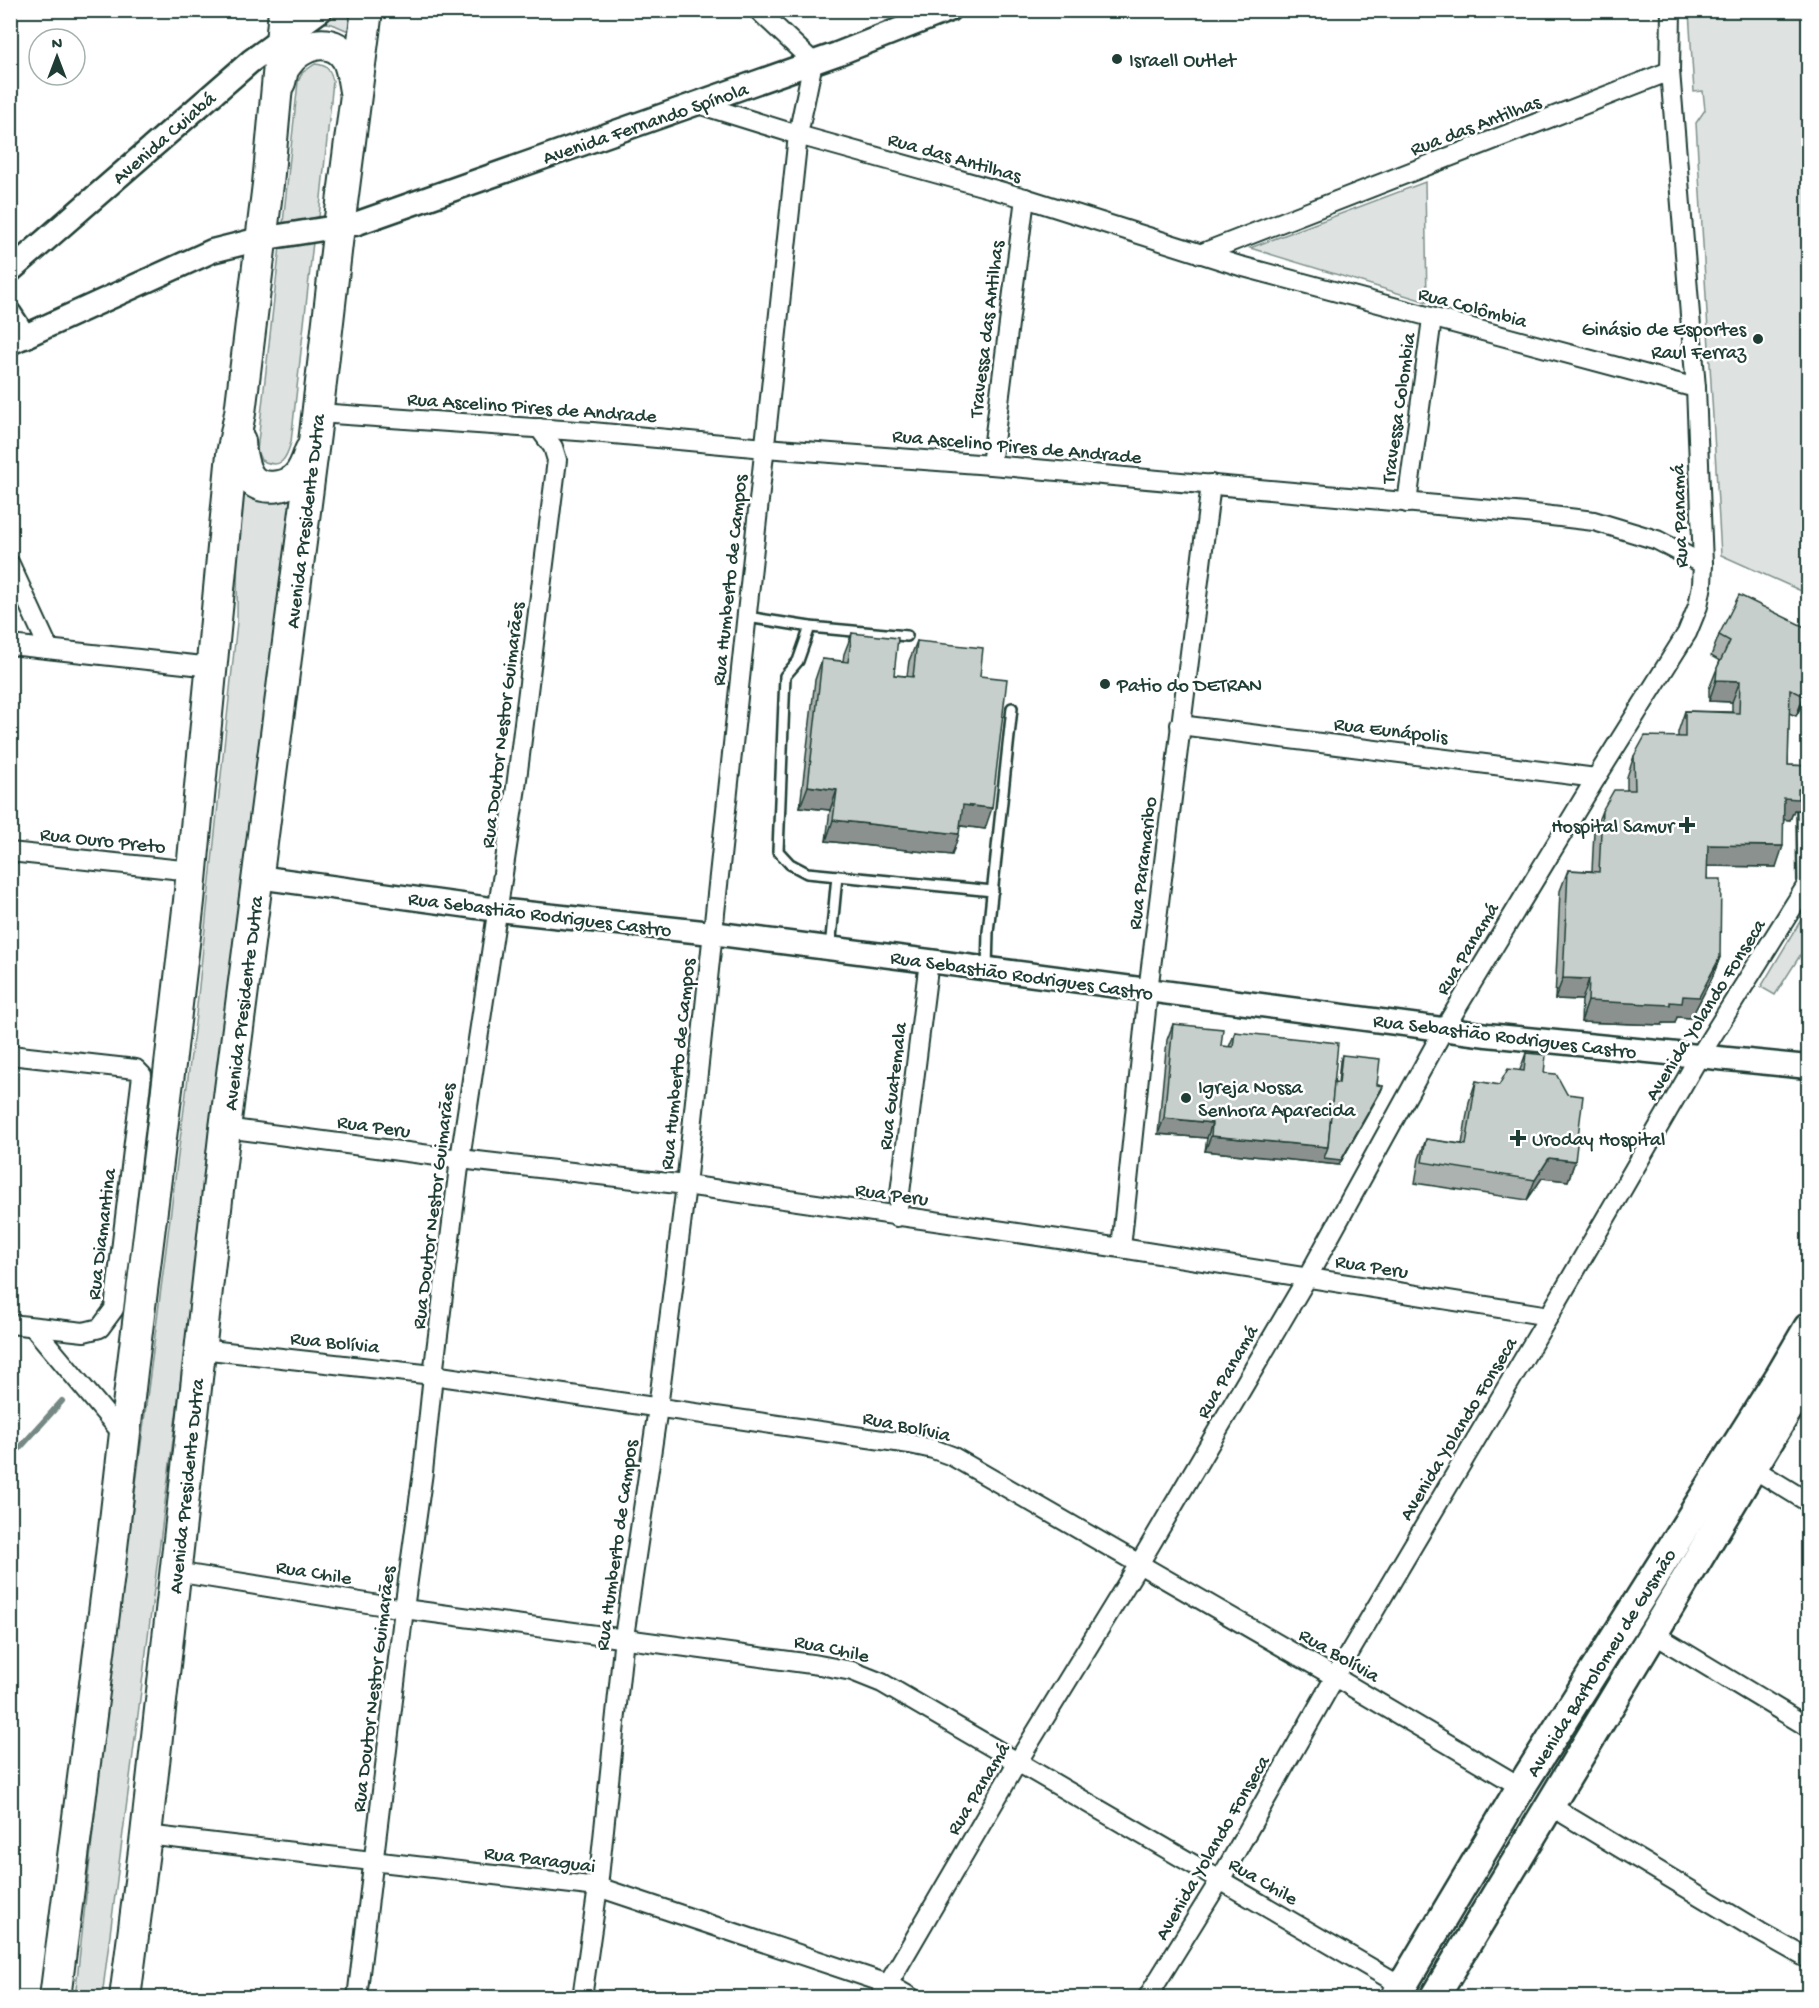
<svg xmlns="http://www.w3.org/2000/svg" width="1819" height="2008" font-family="'Gochi Hand',sans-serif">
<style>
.green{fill:#dee3e2;stroke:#7e908b;stroke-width:1.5}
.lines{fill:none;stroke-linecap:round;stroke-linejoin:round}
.stream{stroke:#758883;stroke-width:6}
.service-casing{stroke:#1f3d34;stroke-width:14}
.minor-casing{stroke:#1f3d34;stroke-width:22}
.tertiary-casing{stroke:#1f3d34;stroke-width:27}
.primary-casing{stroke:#1f3d34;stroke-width:33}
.trunk-casing{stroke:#1f3d34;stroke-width:34}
.service{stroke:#fff;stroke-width:9}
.minor{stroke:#fff;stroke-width:18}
.tertiary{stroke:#fff;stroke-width:22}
.primary{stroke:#fff;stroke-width:28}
.trunk{stroke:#fff;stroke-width:30}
.wall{fill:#abb2af;stroke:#1f3d34;stroke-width:1.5}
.shaded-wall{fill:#8b918f;stroke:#1f3d34;stroke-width:1.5}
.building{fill:#c7cfcc;stroke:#1f3d34;stroke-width:1.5}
.poi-dot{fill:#1f3d34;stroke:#fff;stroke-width:2}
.labels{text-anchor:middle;stroke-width:5;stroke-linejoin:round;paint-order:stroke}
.poi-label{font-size:20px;fill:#1f3d34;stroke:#fff;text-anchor:start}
.street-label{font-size:20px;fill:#1f3d34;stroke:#fff}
</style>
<rect width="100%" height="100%" fill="#fff"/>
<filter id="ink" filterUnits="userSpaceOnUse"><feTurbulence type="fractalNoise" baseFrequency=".0167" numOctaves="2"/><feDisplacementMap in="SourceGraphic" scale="12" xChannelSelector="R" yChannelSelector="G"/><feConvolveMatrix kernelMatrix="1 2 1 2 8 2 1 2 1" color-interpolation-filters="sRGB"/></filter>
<g filter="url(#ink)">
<g class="green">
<path d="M 330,11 L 351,11 L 351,32 L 332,24 L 320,22 Z"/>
<path d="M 1689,11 L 1808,11 L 1808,594 L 1721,555 L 1696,123 L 1705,110 L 1703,91 L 1694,92 Z"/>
<path d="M 315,64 C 327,65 330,69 333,81 L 319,217 L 283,223 L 298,82 L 302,73 Z"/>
<path d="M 1425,182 L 1427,302 L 1250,248 Z"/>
<path d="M 313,242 L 291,442 C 286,460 281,470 261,460 L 257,451 L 280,246 Z"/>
<path d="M 238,483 L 299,493 L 277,624 L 102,1997 L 75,1998 L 101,1757 L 196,1015 L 237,622 Z"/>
<path d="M 1808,908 L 1808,943 L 1775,995 L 1761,987 Z"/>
</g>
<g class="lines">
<path class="stream" d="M 10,1459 L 62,1401"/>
<g class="service-casing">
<g id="service">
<path d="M 747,617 L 810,627 L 907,636"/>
<path d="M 810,627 L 798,661 L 785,676 L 778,851 L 790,864 L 807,873 L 993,891"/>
<path d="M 1802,799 L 1803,887"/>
<path d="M 830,949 L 837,876"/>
<path d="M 987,969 L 988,932 L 1012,708"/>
</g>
</g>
<g class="minor-casing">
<g id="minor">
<path d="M 698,104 L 798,135 L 1025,198 L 1240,266 L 1696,388"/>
<path d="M 1200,254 L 1670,71"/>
<path d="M 318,413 L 592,432 L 765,448 L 991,465 L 1526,513 L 1594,521 L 1657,540 L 1703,564"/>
<path d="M 991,465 L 1025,198"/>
<path d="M 1407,503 L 1432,319"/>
<path d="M 10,564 L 49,649"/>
<path d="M 10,645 L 212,667"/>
<path d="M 1180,725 L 1596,778"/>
<path d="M 10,852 L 192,871"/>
<path d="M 10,1055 L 136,1069 L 142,1075 L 114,1309 L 100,1328 L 84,1332 L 10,1324"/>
<path d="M 225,1128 L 460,1159 L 686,1185 L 1121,1248 L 1549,1316"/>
<path d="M 897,1217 L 929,961"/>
<path d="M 1121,1248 L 1148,991 L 1211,484"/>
<path d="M 33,1327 L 125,1437"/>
<path d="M 201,1349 L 433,1375 L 910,1444 L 933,1449 L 952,1456 L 1335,1677 L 1521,1787"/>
<path d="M 1754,1469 L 1808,1502"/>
<path d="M 175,1572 L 404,1609 L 819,1665 L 852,1671 L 882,1683 L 1402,1986"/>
<path d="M 1654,1634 L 1808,1727"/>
<path d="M 1549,1805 L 1760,1932 L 1808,1959"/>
<path d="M 146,1835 L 598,1887 L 888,1984 L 912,1998"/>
<path d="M 357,1998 L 404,1609 L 423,1472 L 433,1375 L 460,1159 L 516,787 L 557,460 L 553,447 L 539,428"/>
<path d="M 582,1998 L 598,1887 L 624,1637 L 658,1408 L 686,1185 L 798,135 L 813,62 L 758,10"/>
<path d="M 880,1998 L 1017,1763 L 1139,1564 L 1307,1278 L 1444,1029 L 1596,778 L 1687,633 L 1698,606 L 1702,585 L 1703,564 L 1696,388 L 1670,71 L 1671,10"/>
<path d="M 1147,1998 L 1220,1880 L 1335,1677 L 1549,1316 L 1699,1057 L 1808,883"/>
</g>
</g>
<g class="tertiary-casing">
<g id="tertiary">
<path d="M 10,271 L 251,61 L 321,10"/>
<path d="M 10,314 L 25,337"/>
<path d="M 10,343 L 212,251 L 260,239 L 355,224 L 837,54 L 949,10"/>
<path d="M 258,877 L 498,910 L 712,933 L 929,961 L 1487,1035 L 1808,1067"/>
</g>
</g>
<g class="primary-casing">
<g id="primary">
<path d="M 1395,1998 L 1521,1787 L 1780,1376 L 1808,1328"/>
<path d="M 1434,1998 L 1808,1376"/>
</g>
</g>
<g class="trunk-casing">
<g id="trunk">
<path d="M 280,82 C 282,76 282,69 286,65 C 299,44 333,34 347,59 C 352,68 353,81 355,91"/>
<path d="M 240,441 C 240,453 244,473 253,481 C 265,491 287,487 297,477 C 304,470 307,460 310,451"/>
<path d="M 55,1998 L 109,1574 L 132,1371 L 169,1073 L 189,901 L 232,454 L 240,413 L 268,184 L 284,10"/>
<path d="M 125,1998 L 146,1835 L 225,1128 L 315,434 L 339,226 L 367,10"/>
</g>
</g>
<use href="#service" class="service"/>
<use href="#minor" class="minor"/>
<use href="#tertiary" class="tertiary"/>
<use href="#primary" class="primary"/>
<use href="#trunk" class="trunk"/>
</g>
<g class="wall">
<path d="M 1809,629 L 1809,692 L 1796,716 L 1789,713 L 1788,765 L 1809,766 L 1809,810 L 1794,810 L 1790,820 L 1784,819 L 1776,867 L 1707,866 L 1707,879 L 1720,957 L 1712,978 L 1691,1018 L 1677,1017 L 1675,1023 L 1663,1023 L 1662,1025 L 1581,1022 L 1582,1000 L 1555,999 L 1560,891 L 1568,870 L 1592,871 L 1594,831 L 1602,811 L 1627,790 L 1627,777 L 1634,756 L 1678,737 L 1678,732 L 1685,711 L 1732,712 L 1732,702 L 1709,701 L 1709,689 L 1720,661 L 1711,656 L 1719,635 Z"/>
<path d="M 852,633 L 894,675 L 907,676 L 909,661 L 917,641 L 980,676 L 985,829 L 960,826 L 952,855 L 826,841 L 830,810 L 800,807 L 815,680 L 822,659 L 843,661 L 844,654 Z"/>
<path d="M 1173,1024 L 1221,1046 L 1229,1047 L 1235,1032 L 1334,1082 L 1338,1083 L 1340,1061 L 1342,1055 L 1377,1085 L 1383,1086 L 1381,1091 L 1339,1165 L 1205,1151 L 1207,1138 L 1158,1134 L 1167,1040 Z"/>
<path d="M 1526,1053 L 1544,1073 L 1575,1161 L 1568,1181 L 1542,1178 L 1527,1200 L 1415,1183 L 1419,1159 L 1426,1139 L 1462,1144 L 1469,1102 L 1476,1081 L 1499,1085 L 1520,1070 Z"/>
</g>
<g class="shaded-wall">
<path d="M 1716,680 L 1740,681 L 1732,702 L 1709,701 Z"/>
<path d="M 1809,686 L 1809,692 L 1796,716 L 1804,696 Z"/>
<path d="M 808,786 L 837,790 L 830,810 L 800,807 Z"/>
<path d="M 1798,789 L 1809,789 L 1809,810 L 1794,810 L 1790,820 L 1776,819 L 1784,798 Z"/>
<path d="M 963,805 L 992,808 L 985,829 L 955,825 Z"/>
<path d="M 833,820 L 959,834 L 952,855 L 826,841 Z"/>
<path d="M 1708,845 L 1783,846 L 1776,867 L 1700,866 Z"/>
<path d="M 1720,957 L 1712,978 L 1691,1018 L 1677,1017 L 1675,1023 L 1663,1023 L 1662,1025 L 1581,1022 L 1588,1001 L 1670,1002 L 1683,996 Z"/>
<path d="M 1563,978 L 1589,979 L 1582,1000 L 1555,999 Z"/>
<path d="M 1383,1086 L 1381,1091 L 1339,1165 L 1205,1151 L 1211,1136 L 1328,1147 Z"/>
<path d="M 1164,1118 L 1212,1123 L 1207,1138 L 1158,1134 Z"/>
<path d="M 1549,1158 L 1575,1161 L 1568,1181 L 1542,1178 L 1527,1200 L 1535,1180 Z"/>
</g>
<g class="building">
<path d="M 1739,595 L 1809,629 L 1809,686 L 1804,696 L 1790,689 L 1788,765 L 1809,766 L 1809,789 L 1798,789 L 1798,799 L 1784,798 L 1783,846 L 1708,845 L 1707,879 L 1721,879 L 1720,957 L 1699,997 L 1683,996 L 1682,1003 L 1670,1002 L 1670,1005 L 1588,1001 L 1589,979 L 1563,978 L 1568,870 L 1599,872 L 1602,811 L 1614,790 L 1635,790 L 1634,756 L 1645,736 L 1685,737 L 1685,711 L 1739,713 L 1740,681 L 1716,680 L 1717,668 L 1730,641 L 1719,635 Z"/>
<path d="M 852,633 L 898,638 L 894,675 L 913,677 L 917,641 L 983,648 L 980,676 L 1007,679 L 992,808 L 963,805 L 959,834 L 833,820 L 837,790 L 808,786 L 822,659 L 848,662 Z"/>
<path d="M 1173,1024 L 1223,1029 L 1221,1046 L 1233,1047 L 1235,1032 L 1338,1043 L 1328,1147 L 1211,1136 L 1212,1123 L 1164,1118 Z"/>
<path d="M 1526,1053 L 1546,1055 L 1544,1073 L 1556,1074 L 1567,1094 L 1583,1096 L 1575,1161 L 1549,1158 L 1535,1180 L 1422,1162 L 1426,1139 L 1466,1145 L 1476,1081 L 1499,1085 L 1508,1069 L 1524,1071 Z"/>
<path d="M 1342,1055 L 1380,1059 L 1377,1085 L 1383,1086 L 1341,1160 L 1324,1158 L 1328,1147 L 1334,1082 L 1339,1083 Z"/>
</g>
</g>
<g class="poi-dot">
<circle cx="1117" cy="59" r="6"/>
<circle cx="1758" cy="339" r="6"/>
<circle cx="1105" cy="684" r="6"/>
<path d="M1684 816h6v6h6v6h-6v6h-6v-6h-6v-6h6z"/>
<circle cx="1186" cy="1098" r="6"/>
<path d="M1515 1129h6v6h6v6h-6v6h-6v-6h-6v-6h6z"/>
</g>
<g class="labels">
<g class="poi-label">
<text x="1129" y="66">Israell Outlet</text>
<text x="1746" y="335" text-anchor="end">Ginásio de Esportes<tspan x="1746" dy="23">Raul Ferraz</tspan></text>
<text x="1117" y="691">Patio do DETRAN</text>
<text x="1674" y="832" text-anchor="end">Hospital Samur</text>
<text x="1198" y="1093">Igreja Nossa<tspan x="1198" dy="23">Senhora Aparecida</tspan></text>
<text x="1532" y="1145">Uroday Hospital</text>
</g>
<g class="street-label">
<text transform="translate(645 122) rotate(-19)" y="7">Avenida Fernando Spínola</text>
<text transform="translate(1475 124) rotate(-21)" y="7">Rua das Antilhas</text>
<text transform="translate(163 137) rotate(-41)" y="7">Avenida Cuiabá</text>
<text transform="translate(955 156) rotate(16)" y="7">Rua das Antilhas</text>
<text transform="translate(1473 306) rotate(15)" y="7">Rua Colômbia</text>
<text transform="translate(985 329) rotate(-83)" y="7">Travessa das Antilhas</text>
<text transform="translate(532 406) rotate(4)" y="7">Rua Ascelino Pires de Andrade</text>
<text transform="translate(1397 408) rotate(-82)" y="7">Travessa Colombia</text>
<text transform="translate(1017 445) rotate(5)" y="7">Rua Ascelino Pires de Andrade</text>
<text transform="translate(1678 516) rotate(-92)" y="7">Rua Panamá</text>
<text transform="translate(304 521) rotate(-83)" y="7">Avenida Presidente Dutra</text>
<text transform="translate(728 580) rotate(-84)" y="7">Rua Humberto de Campos</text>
<text transform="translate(501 725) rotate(-83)" y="7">Rua Doutor Nestor Guimarães</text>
<text transform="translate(1391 729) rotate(7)" y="7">Rua Eunápolis</text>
<text transform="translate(103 839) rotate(6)" y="7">Rua Ouro Preto</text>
<text transform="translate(1141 863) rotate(-83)" y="7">Rua Paramaribo</text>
<text transform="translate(540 913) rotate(7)" y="7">Rua Sebastião Rodrigues Castro</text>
<text transform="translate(1466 948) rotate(-59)" y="7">Rua Panamá</text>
<text transform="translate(1022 974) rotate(8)" y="7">Rua Sebastião Rodrigues Castro</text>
<text transform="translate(242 1003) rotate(-83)" y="7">Avenida Presidente Dutra</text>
<text transform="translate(1704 1009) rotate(-58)" y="7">Avenida Yolando Fonseca</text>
<text transform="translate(1505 1035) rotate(7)" y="7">Rua Sebastião Rodrigues Castro</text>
<text transform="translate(676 1064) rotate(-84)" y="7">Rua Humberto de Campos</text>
<text transform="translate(891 1086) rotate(-83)" y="7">Rua Guatemala</text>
<text transform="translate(374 1125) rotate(8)" y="7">Rua Peru</text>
<text transform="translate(892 1193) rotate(8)" y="7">Rua Peru</text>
<text transform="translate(432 1206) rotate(-83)" y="7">Rua Doutor Nestor Guimarães</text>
<text transform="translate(100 1234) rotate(-83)" y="7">Rua Diamantina</text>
<text transform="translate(1372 1265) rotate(9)" y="7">Rua Peru</text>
<text transform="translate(335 1341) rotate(6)" y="7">Rua Bolívia</text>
<text transform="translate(1226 1371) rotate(-60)" y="7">Rua Panamá</text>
<text transform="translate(907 1425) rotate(12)" y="7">Rua Bolívia</text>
<text transform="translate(1457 1428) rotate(-59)" y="7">Avenida Yolando Fonseca</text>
<text transform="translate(185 1486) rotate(-84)" y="7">Avenida Presidente Dutra</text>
<text transform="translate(615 1545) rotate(-82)" y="7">Rua Humberto de Campos</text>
<text transform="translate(314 1571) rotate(9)" y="7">Rua Chile</text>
<text transform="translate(832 1647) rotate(12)" y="7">Rua Chile</text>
<text transform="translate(1340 1654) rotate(30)" y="7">Rua Bolívia</text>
<text transform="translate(1600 1662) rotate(-58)" y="7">Avenida Bartolomeu de Gusmão</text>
<text transform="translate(372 1689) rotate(-83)" y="7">Rua Doutor Nestor Guimarães</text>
<text transform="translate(977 1788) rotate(-59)" y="7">Rua Panamá</text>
<text transform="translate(1211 1847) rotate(-60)" y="7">Avenida Yolando Fonseca</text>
<text transform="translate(540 1858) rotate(7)" y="7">Rua Paraguai</text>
<text transform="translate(1264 1880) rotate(30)" y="7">Rua Chile</text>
</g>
</g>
<rect width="1819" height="2008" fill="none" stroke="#fff" stroke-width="36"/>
<rect x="18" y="18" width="1783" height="1972" fill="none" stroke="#1f3d34" stroke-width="2" filter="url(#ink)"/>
<g transform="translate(57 57)"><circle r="28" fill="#ffffff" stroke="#a5b1ae" stroke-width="1.5"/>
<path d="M0-4.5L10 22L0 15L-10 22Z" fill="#1f3d34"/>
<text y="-9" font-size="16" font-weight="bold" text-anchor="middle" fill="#1f3d34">N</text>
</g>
</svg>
